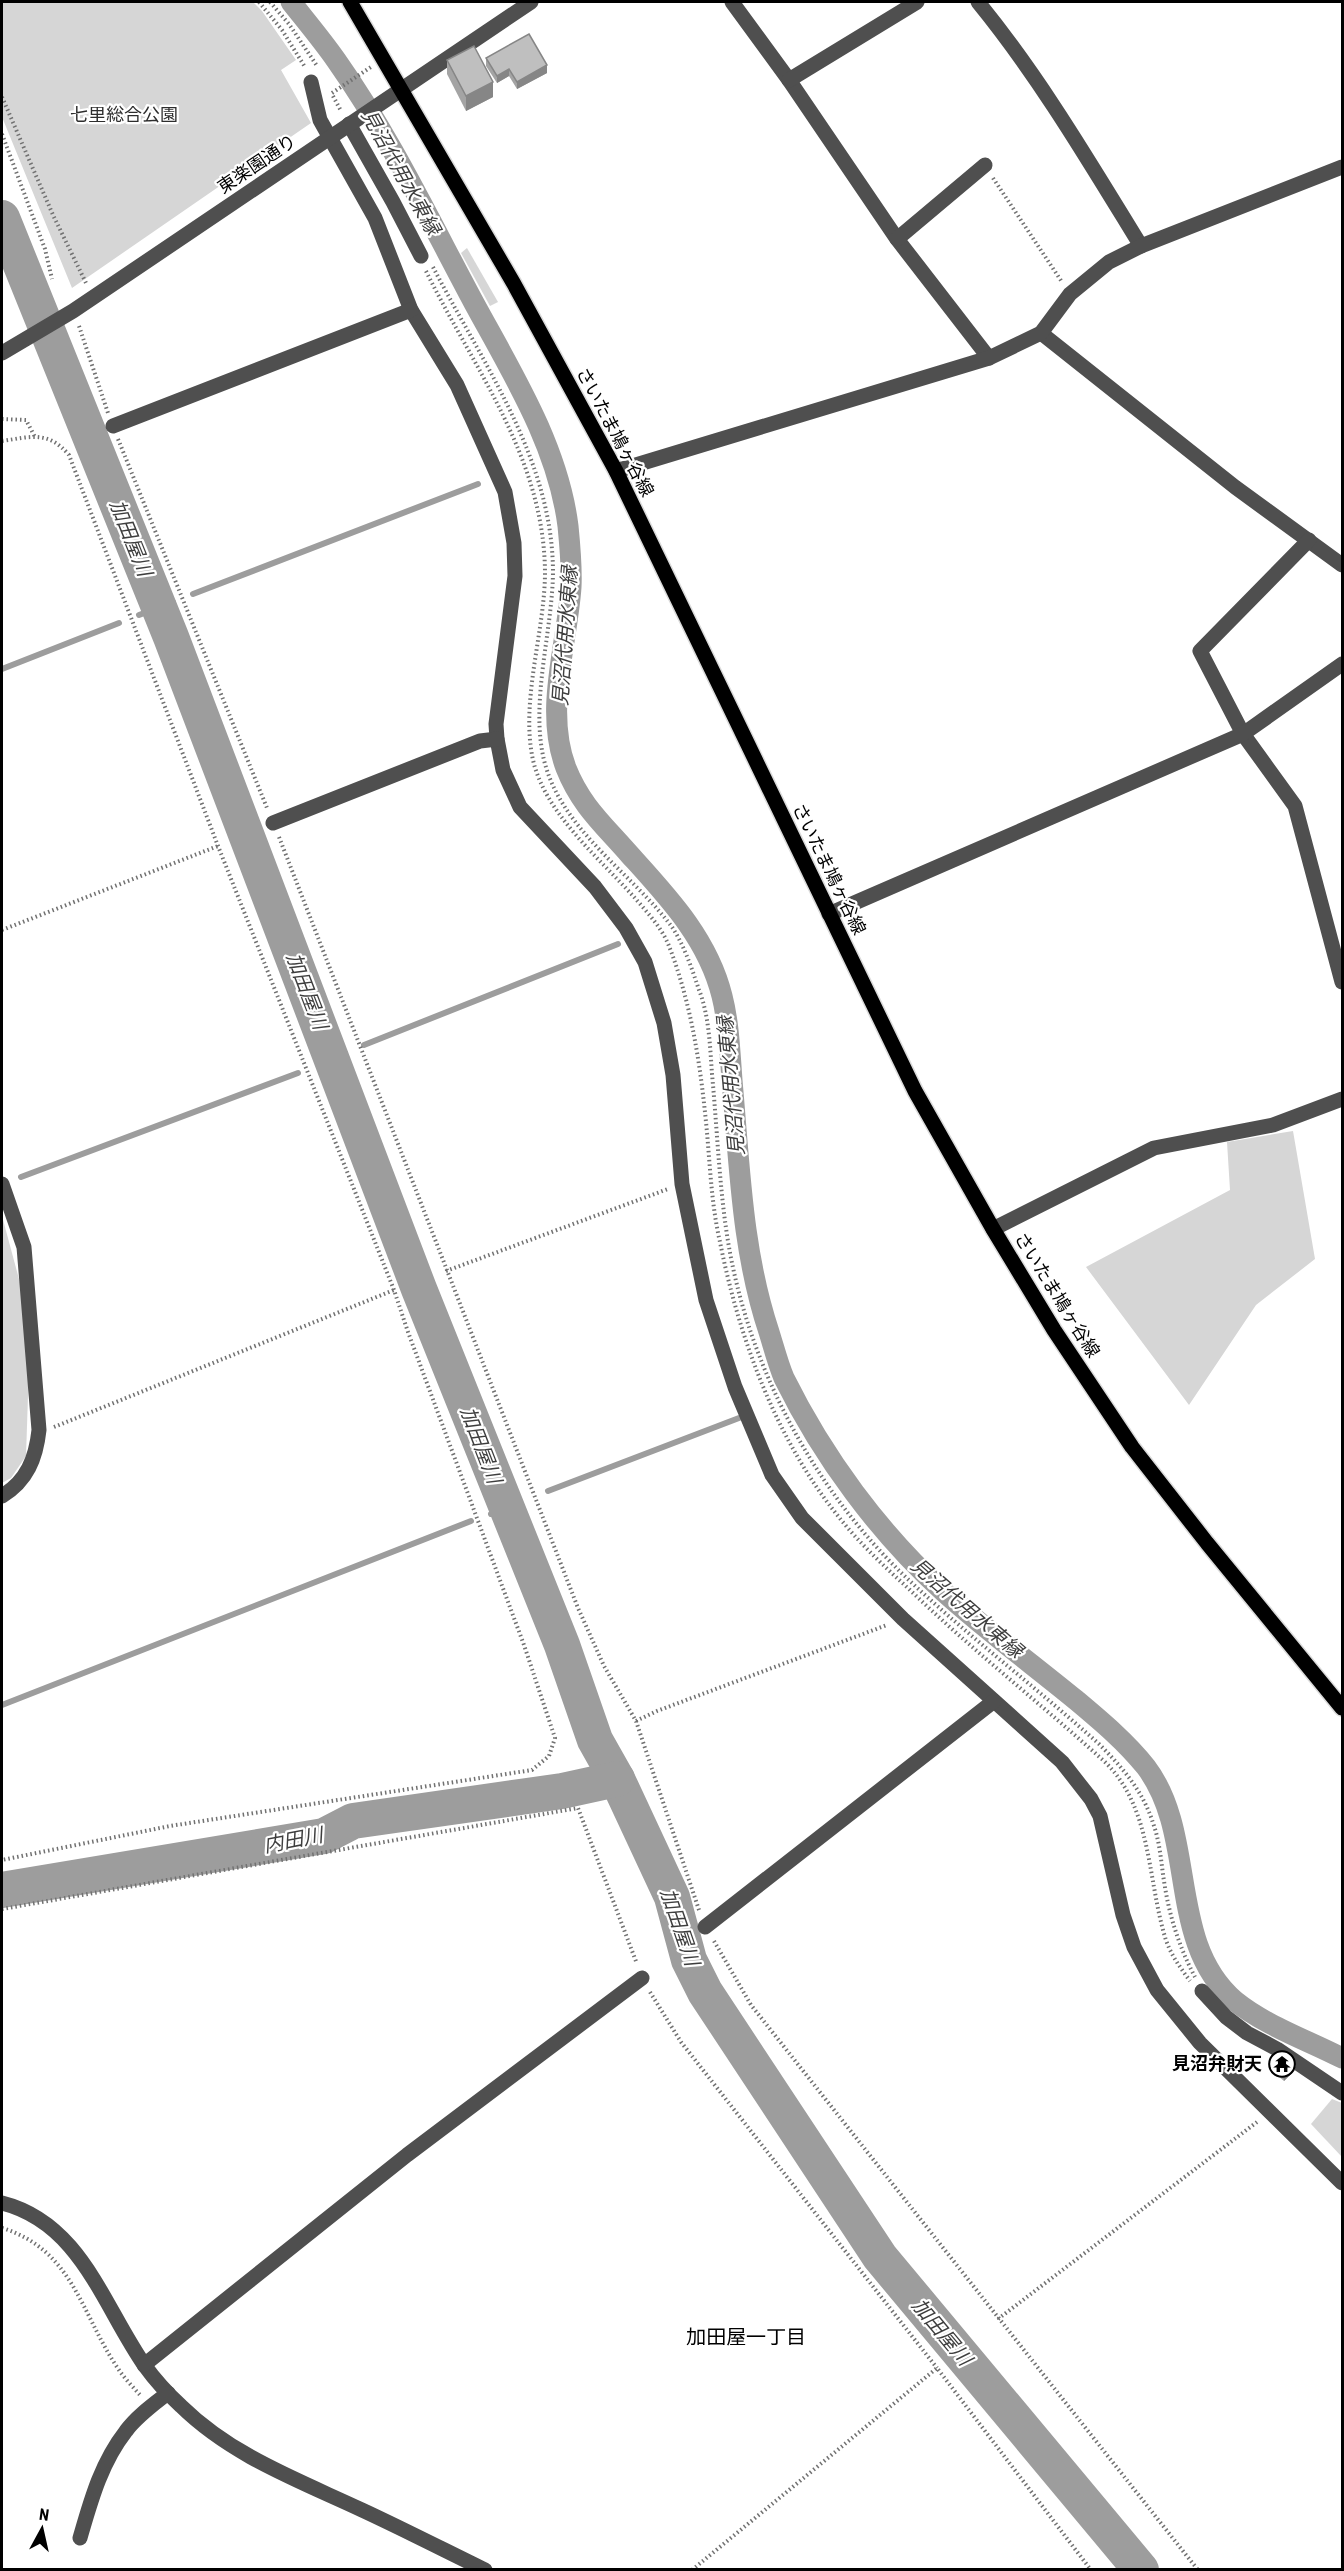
<svg xmlns="http://www.w3.org/2000/svg" width="1344" height="2571" font-family="'Roboto Condensed','Noto Sans JP',sans-serif">
<style>
.green{fill:#d6d6d6}
.lines{fill:none;stroke-linecap:round;stroke-linejoin:round}
.stream{stroke:#9d9d9d;stroke-width:6}
.canal{stroke:#9d9d9d;stroke-width:21}
.river{stroke:#9d9d9d;stroke-width:36}
.major-casing{stroke:#dbdbdb;stroke-width:18}
.path{stroke:#717171;stroke-width:4;stroke-dasharray:1.5 3;stroke-linecap:butt}
.minor{stroke:#4f4f4f;stroke-width:15}
.major{stroke:#000;stroke-width:15}
.wall{fill:#a4a4a4}
.shaded-wall{fill:#868686}
.building{fill:#bfbfbf;stroke:#868686;stroke-width:1.5}
.labels{text-anchor:middle;stroke-width:4.5;stroke-linejoin:round;paint-order:stroke}
.park-label{font-size:18px;fill:#2d2d2d;stroke:#fff}
.street-label{font-size:18px;fill:#000;stroke:#fff}
.poi-label{font-size:18px;font-weight:bold;fill:#000;stroke:#fff;text-anchor:end}
.water-label{font-size:20px;font-style:italic;fill:#3e3e3e;stroke:#fff}
.neighbourhood-label{font-size:20px;fill:#000;stroke:#fff}
</style>
<rect width="100%" height="100%" fill="#fff"/>
<g class="green">
<path d="M 2,2 L 253,2 L 262,11 L 296,60 L 281,70 L 311,123 L 72,288 L 2,117 Z"/>
<path d="M 467,248 L 498,302 L 490,306 L 461,253 Z"/>
<path d="M 1293,1131 L 1315,1259 L 1256,1305 L 1189,1405 L 1086,1267 L 1230,1190 L 1227,1142 Z"/>
<path d="M 2,1216 L 26,1305 L 29,1366 L 26,1456 L 11,1478 L 2,1483 Z"/>
<path d="M 1332,2099 L 1342,2103 L 1342,2157 L 1311,2124 Z"/>
</g>
<g class="lines">
<g class="stream">
<path d="M 193,594 L 478,484"/>
<path d="M 139,615 L 173,602"/>
<path d="M 2,669 L 119,623"/>
<path d="M 364,1045 L 618,944"/>
<path d="M 318,1064 L 345,1053"/>
<path d="M 21,1177 L 298,1073"/>
<path d="M 548,1491 L 739,1418"/>
<path d="M 491,1514 L 520,1502"/>
<path d="M 2,1705 L 471,1521"/>
</g>
<path class="canal" d="M 291,2 C 306,21 322,40 336,60 C 389,135 430,221 474,303 C 512,373 558,446 568,526 C 570,546 572,567 571,587 C 567,646 544,710 566,768 C 581,806 604,825 630,855 C 668,897 708,939 722,996 C 730,1027 730,1061 733,1092 C 740,1174 743,1254 769,1332 C 774,1348 778,1364 784,1378 C 823,1457 879,1533 944,1592 C 986,1630 1032,1664 1076,1700 C 1101,1721 1125,1741 1146,1767 C 1198,1836 1166,1942 1235,2001 C 1266,2026 1307,2040 1342,2058"/>
<g class="river">
<path d="M 2,218 L 171,637 L 419,1289 L 562,1645 L 595,1740 L 617,1779 L 672,1897 L 689,1960 L 705,1992 L 880,2257 L 1141,2570"/>
<path d="M 2,1890 L 324,1836 L 353,1821 L 562,1791 L 617,1779"/>
</g>
<g class="major-casing">
<path id="major" d="M 350,2 L 514,284 L 616,471 L 915,1091 L 993,1229 L 1054,1330 L 1132,1447 L 1207,1543 L 1342,1708"/>
</g>
<g class="path">
<path d="M 259,2 L 282,30 L 305,67"/>
<path d="M 270,2 L 289,24 L 317,66"/>
<path d="M 332,93 L 371,67"/>
<path d="M 333,96 L 341,111"/>
<path d="M 2,97 L 53,215 L 86,283"/>
<path d="M 2,134 L 45,249 L 52,279"/>
<path d="M 993,178 L 1062,282"/>
<path d="M 433,267 C 483,364 553,460 553,573 C 552,633 530,702 544,760 C 561,830 631,872 672,927 C 684,945 692,969 699,990 C 709,1015 710,1046 712,1074 C 717,1127 719,1182 727,1235 C 747,1366 815,1493 912,1583 C 972,1639 1038,1689 1099,1744 C 1122,1767 1143,1791 1153,1823 C 1160,1842 1161,1862 1164,1881 C 1169,1915 1179,1947 1195,1977"/>
<path d="M 426,271 C 474,369 544,458 545,572 C 545,631 520,701 533,760 C 545,813 599,858 634,897 C 647,912 662,928 669,946 C 691,1003 700,1062 706,1122 C 710,1162 711,1203 720,1242 C 739,1338 776,1439 838,1516 C 859,1543 885,1567 910,1590 C 972,1650 1040,1703 1104,1761 C 1152,1807 1147,1877 1165,1937 C 1170,1954 1180,1967 1190,1981"/>
<path d="M 79,326 L 108,413"/>
<path d="M 2,419 L 26,420 L 35,437"/>
<path d="M 118,439 L 267,808"/>
<path d="M 2,441 C 30,437 48,430 69,455 L 218,846 L 394,1290 L 408,1332 L 524,1645 L 555,1738 L 549,1756 L 532,1770 L 170,1826 L 2,1860"/>
<path d="M 279,837 L 578,1608 L 604,1666 L 636,1721 L 699,1910"/>
<path d="M 2,930 L 218,846"/>
<path d="M 446,1271 L 668,1189"/>
<path d="M 54,1427 L 394,1290"/>
<path d="M 636,1721 L 657,1711 L 887,1625"/>
<path d="M 2,1909 L 578,1808 L 637,1964"/>
<path d="M 714,1941 L 751,2005 L 1198,2570"/>
<path d="M 650,1992 L 681,2042 L 937,2368"/>
<path d="M 2,2228 C 74,2250 81,2315 119,2370 C 125,2379 133,2387 140,2395"/>
<path d="M 998,2319 L 1257,2122"/>
<path d="M 692,2570 L 937,2368 L 1091,2570"/>
</g>
<g class="minor">
<path d="M 732,2 L 789,80 L 897,239 L 989,358"/>
<path d="M 978,2 C 1040,78 1090,163 1141,246"/>
<path d="M 789,80 L 917,2"/>
<path d="M 311,82 L 320,120 L 375,218 L 411,310 L 457,385 L 505,492 L 514,543 L 515,576 L 496,724 L 497,739 L 503,770 L 520,807 L 595,887 L 626,928 L 645,962 L 664,1023 L 673,1075 L 682,1184 L 706,1300 L 735,1387 L 772,1475 L 802,1518 L 903,1619 L 1062,1762 L 1091,1799 L 1100,1816 L 1123,1915 L 1134,1947 L 1157,1990 L 1200,2043 L 1342,2183"/>
<path d="M 349,124 L 393,202 L 421,256"/>
<path d="M 897,239 L 985,165"/>
<path d="M 1041,333 L 1235,487 L 1342,565"/>
<path d="M 2,353 L 73,311 L 531,2"/>
<path d="M 113,426 L 411,310"/>
<path d="M 616,471 L 989,358 L 1041,333 L 1070,294 L 1109,262 L 1141,246 L 1342,167"/>
<path d="M 1309,540 L 1200,651 L 1243,734 L 1295,806 L 1342,982"/>
<path d="M 273,823 L 480,741 L 497,739"/>
<path d="M 829,914 L 1243,734 L 1342,664"/>
<path d="M 2,1184 L 24,1247 L 39,1430 C 36,1458 27,1481 2,1496"/>
<path d="M 993,1229 L 1154,1148 L 1273,1125 L 1342,1099"/>
<path d="M 705,1927 L 994,1701"/>
<path d="M 1202,1991 L 1226,2017 L 1247,2033 L 1277,2049 L 1342,2093"/>
<path d="M 2,2203 C 81,2223 103,2306 145,2366 C 155,2380 168,2394 181,2406 C 232,2456 298,2480 362,2510 C 403,2529 444,2550 485,2570"/>
<path d="M 144,2365 L 407,2155 L 642,1978"/>
<path d="M 80,2538 C 91,2500 101,2463 126,2431 C 137,2416 154,2404 168,2393"/>
</g>
<use href="#major" class="major"/>
</g>
<g class="wall">
<path d="M 486,58 L 547,73 L 517,89 L 509,76 L 497,83 L 486,66 Z"/>
<path d="M 447,60 L 493,97 L 466,111 L 447,74 Z"/>
<path d="M 1271,2066 L 1295,2070 L 1284,2081 L 1271,2070 Z"/>
</g>
<g class="shaded-wall">
<path d="M 547,65 L 547,73 L 517,89 L 517,82 Z"/>
<path d="M 509,69 L 509,76 L 497,83 L 497,76 Z"/>
<path d="M 493,82 L 493,97 L 466,111 L 466,96 Z"/>
<path d="M 1295,2066 L 1295,2070 L 1284,2081 L 1284,2078 Z"/>
</g>
<g class="building">
<path d="M 529,34 L 547,65 L 517,82 L 509,69 L 497,76 L 486,58 Z"/>
<path d="M 474,46 L 493,82 L 466,96 L 447,60 Z"/>
<path d="M 1281,2054 L 1295,2066 L 1284,2078 L 1271,2066 Z"/>
</g>
<defs>
<g id="temple-ring" transform="scale(1.35)"><circle r="9.5" fill="#fff" stroke="#000" stroke-width="1.5"/><path d="M0-6L5-2H3V0L6.5 2.5H4V6H1.5V3h-3V6H-4V2.5H-6.5L-3 0V-2H-5Z" fill="#000"/></g>
</defs>
<g fill-rule="evenodd">
<use href="#temple-ring" x="1282" y="2064"/>
</g>
<g class="labels">
<g class="park-label">
<text x="124" y="121">七里総合公園</text>
</g>
<g class="street-label">
<text transform="translate(257 164) rotate(-34)" y="6">東楽園通り</text>
<text transform="translate(615 432) rotate(62)" y="6">さいたま鳩ヶ谷線</text>
<text transform="translate(829 869) rotate(64)" y="6">さいたま鳩ヶ谷線</text>
<text transform="translate(1057 1295) rotate(58)" y="6">さいたま鳩ヶ谷線</text>
</g>
<g class="poi-label">
<text x="1262" y="2070">見沼弁財天</text>
</g>
<g class="water-label">
<text transform="translate(401 172) rotate(61)" y="7">見沼代用水東縁</text>
<text transform="translate(131 538) rotate(68)" y="7">加田屋川</text>
<text transform="translate(565 636) rotate(-86)" y="7">見沼代用水東縁</text>
<text transform="translate(307 991) rotate(69)" y="7">加田屋川</text>
<text transform="translate(731 1086) rotate(-95)" y="7">見沼代用水東縁</text>
<text transform="translate(481 1445) rotate(69)" y="7">加田屋川</text>
<text transform="translate(967 1608) rotate(41)" y="7">見沼代用水東縁</text>
<text transform="translate(293 1840) rotate(-11)" y="7">内田川</text>
<text transform="translate(680 1927) rotate(71)" y="7">加田屋川</text>
<text transform="translate(942 2332) rotate(50)" y="7">加田屋川</text>
</g>
<g class="neighbourhood-label">
<text x="746" y="2344">加田屋一丁目</text>
</g>
</g>
<rect width="1344" height="2571" fill="none" stroke="#000000" stroke-width="6"/>
<g transform="translate(42 2529) rotate(8)" stroke="#ffffff" stroke-width="4.5" paint-order="stroke">
<path d="M0-4.5L10 22L0 15L-10 22Z" fill="#000000"/>
<text y="-9" font-size="16" font-weight="bold" text-anchor="middle" fill="#000000">N</text>
</g>
</svg>
